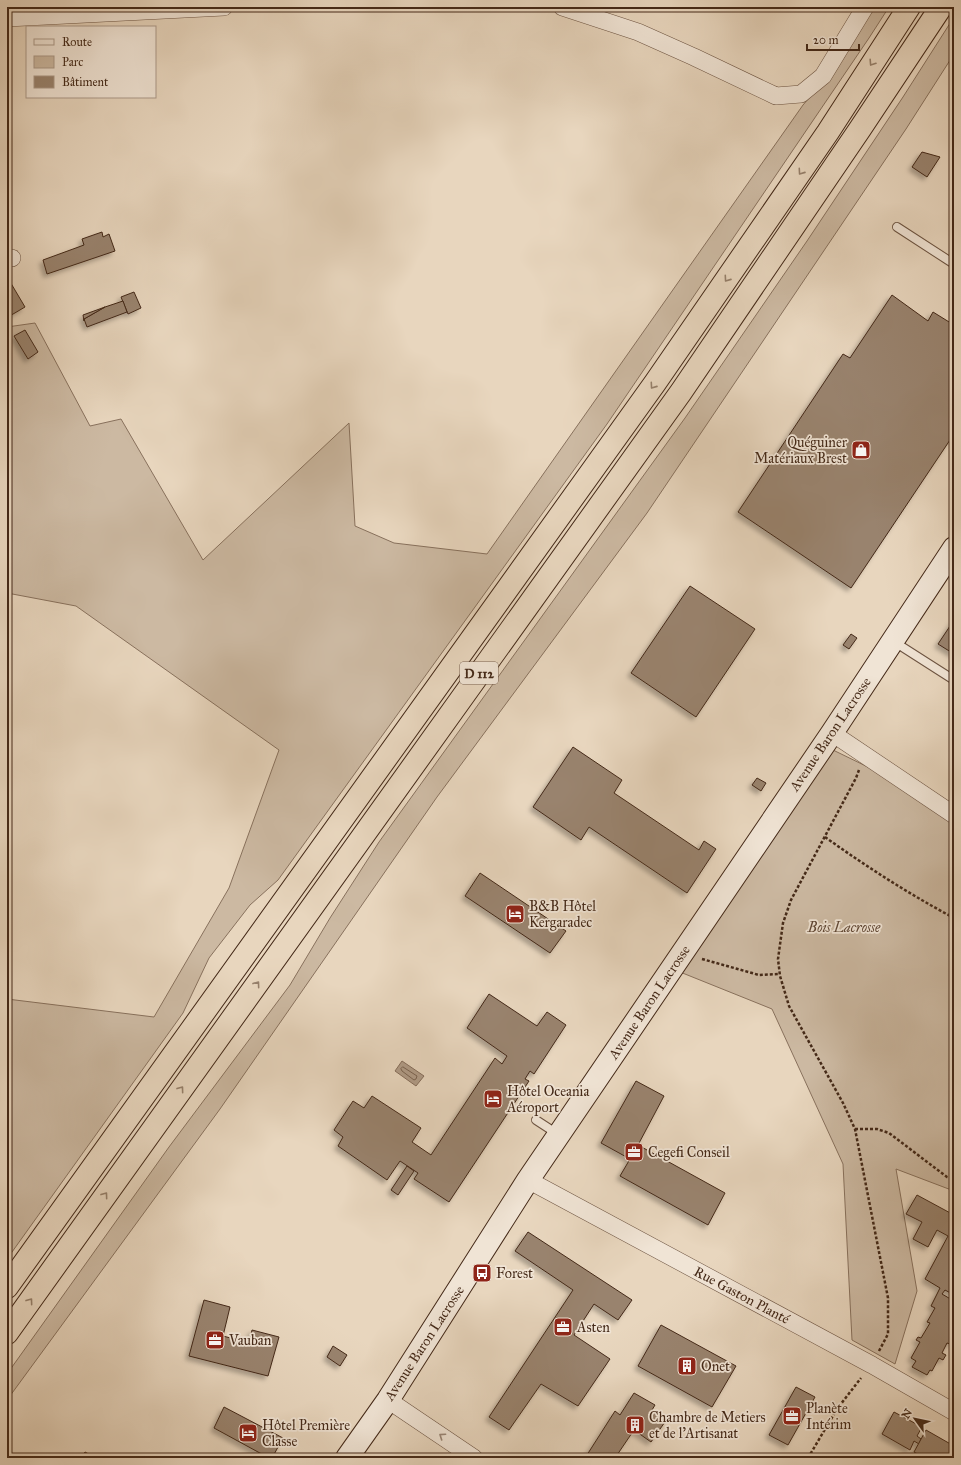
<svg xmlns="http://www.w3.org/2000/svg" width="961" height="1465" font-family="'IM FELL Great Primer',serif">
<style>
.green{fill:#ccb9a2;stroke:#88715d}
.water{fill:#b09b86;stroke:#856d5a}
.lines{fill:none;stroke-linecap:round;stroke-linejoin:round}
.shore{stroke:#7a624f;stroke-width:1}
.building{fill:#99836e;stroke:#442918;filter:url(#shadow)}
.lane-casing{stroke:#6d5442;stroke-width:10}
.street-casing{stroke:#6d5442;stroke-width:18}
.secondary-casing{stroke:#442918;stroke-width:24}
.highway-casing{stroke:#442918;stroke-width:24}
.path{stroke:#442918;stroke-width:2.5;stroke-dasharray:3 2;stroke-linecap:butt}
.lane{stroke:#f0e4d5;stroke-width:8}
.street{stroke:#f0e4d5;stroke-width:17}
.secondary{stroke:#f0e4d5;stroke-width:22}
.highway{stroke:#e8d6be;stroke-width:22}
.oneway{stroke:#96806b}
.oneway2{stroke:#9a8676}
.labels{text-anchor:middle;stroke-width:3.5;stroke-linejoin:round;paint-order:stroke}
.shield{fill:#f0e4d5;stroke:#786151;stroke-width:1}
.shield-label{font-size:13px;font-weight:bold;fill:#442918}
.poi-label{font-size:14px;fill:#442918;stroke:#f0e4d5;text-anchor:start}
.street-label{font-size:14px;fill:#442918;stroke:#f0e4d5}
.park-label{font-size:14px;font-style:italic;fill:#5f4634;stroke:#f0e4d5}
</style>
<defs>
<filter id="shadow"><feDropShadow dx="-3.5" dy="3.5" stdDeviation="2" flood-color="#0004"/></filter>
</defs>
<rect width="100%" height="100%" fill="#e8d6be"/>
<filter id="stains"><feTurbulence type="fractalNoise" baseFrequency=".005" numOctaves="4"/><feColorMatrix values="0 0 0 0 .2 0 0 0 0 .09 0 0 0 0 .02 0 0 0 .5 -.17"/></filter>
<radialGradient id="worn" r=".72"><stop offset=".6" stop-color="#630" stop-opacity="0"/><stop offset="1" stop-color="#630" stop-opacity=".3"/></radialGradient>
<g class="green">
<path d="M 873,7 L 889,7 L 869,38 L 607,424 L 278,880 L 250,905 L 209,958 L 183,1013 L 7,1259 L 7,999 L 154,1017 L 229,888 L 279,750 L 76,606 L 7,593 L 7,327 L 35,323 L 90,426 L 121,419 L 203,560 L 349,423 L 355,526 L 394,543 L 487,554 L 803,105 L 841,61 Z"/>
<path d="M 954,17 L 954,54 L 906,129 L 647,513 L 437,797 L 220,1109 L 7,1400 L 7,1374 L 169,1147 L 290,985 L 330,918 L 379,842 L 685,418 L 807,241 L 903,97 Z"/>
<path d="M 833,750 L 954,809 L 954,1191 L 896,1169 L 917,1291 L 895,1364 L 852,1340 L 843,1164 L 772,1009 L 680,972 Z"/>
</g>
<path class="water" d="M 402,1061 L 424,1076 L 416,1086 L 395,1071 Z"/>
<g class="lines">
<path class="shore" d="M 403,1067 L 417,1076 L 416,1079 L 414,1080 L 402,1071 L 401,1069 Z"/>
</g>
<g class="building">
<path d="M 922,152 L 940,157 L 927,177 L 912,167 Z"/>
<path d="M 102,232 L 103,237 L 109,234 L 115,251 L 47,274 L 43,260 L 84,245 L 82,239 Z"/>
<path d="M 9,280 L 25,307 L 8,317 L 7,315 L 7,281 Z"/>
<path d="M 134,292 L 141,308 L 128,314 L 121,297 Z"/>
<path d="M 892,295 L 928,321 L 933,312 L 954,325 L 954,434 L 851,588 L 738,512 L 843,354 L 850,358 Z"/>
<path d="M 123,301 L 127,312 L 87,327 L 84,319 L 105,307 Z"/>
<path d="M 105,307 L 84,319 L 84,321 L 83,315 Z"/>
<path d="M 25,330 L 38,352 L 28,359 L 14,336 Z"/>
<path d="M 690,586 L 755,629 L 696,717 L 631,673 Z"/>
<path d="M 954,620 L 954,654 L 938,644 Z"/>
<path d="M 851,634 L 857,638 L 849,649 L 843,645 Z"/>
<path d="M 573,747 L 622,780 L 614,793 L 699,850 L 704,841 L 716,849 L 687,893 L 589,827 L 581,840 L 533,807 Z"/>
<path d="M 757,778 L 766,783 L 761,791 L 752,785 Z"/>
<path d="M 480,873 L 566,931 L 550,953 L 465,896 Z"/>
<path d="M 489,994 L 537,1026 L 547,1012 L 566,1025 L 534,1074 L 530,1071 L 525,1079 L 529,1081 L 449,1202 L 414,1179 L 418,1173 L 400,1161 L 387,1180 L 338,1146 L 343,1137 L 334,1130 L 353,1101 L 364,1108 L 372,1096 L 421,1128 L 412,1142 L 431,1155 L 495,1058 L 502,1064 L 507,1056 L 467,1028 Z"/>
<path d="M 636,1081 L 664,1096 L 638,1145 L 725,1193 L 708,1225 L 620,1176 L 630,1159 L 601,1143 Z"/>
<path d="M 407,1166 L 414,1171 L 398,1195 L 391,1190 Z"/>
<path d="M 917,1195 L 954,1215 L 954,1295 L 945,1290 L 942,1294 L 954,1301 L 954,1336 L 950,1344 L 947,1343 L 942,1353 L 946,1355 L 943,1360 L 939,1358 L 932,1371 L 930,1370 L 927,1375 L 912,1367 L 916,1361 L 911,1358 L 920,1342 L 916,1340 L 918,1337 L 921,1338 L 930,1323 L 927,1322 L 935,1308 L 931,1306 L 940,1288 L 925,1279 L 948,1236 L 937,1230 L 928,1247 L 913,1239 L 922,1222 L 906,1214 Z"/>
<path d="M 528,1232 L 632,1300 L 618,1320 L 594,1304 L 574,1335 L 610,1359 L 578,1406 L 541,1384 L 509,1430 L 489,1417 L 573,1290 L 515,1251 Z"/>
<path d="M 204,1300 L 230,1307 L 223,1336 L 249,1343 L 252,1330 L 279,1337 L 268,1376 L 189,1356 Z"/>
<path d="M 661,1325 L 736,1366 L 712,1407 L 638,1366 Z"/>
<path d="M 333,1346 L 347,1355 L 340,1366 L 327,1357 Z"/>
<path d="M 796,1387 L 815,1397 L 788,1445 L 769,1435 Z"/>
<path d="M 634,1393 L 655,1405 L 652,1410 L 667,1419 L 651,1442 L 634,1430 L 615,1458 L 585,1458 L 615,1411 L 620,1415 Z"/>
<path d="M 224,1407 L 283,1438 L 272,1458 L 269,1458 L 214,1428 Z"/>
<path d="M 894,1412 L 922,1427 L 917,1436 L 921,1439 L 919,1444 L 914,1441 L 910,1450 L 882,1434 Z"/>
<path d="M 926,1430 L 954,1446 L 954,1458 L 925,1458 L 914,1452 Z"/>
<path d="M 85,1452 L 96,1458 L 81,1458 Z"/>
</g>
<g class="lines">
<g class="lane-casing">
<g id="lane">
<path d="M 897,227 L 954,264"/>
<path d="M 893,641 L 954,680"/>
<path d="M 536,1120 L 559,1135"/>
</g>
</g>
<g class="street-casing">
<g id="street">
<path d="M 562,7 L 638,32 L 694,57 L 776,96 L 801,94 L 823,76 L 865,7"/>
<path d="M 7,18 L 224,7"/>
<path d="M 7,257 L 12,258"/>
<path d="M 832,733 L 954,815"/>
<path d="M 528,1180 L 872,1365 L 954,1412"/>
<path d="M 388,1400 L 474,1458"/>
</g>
</g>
<g class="secondary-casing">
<path id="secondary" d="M 347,1458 L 388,1400 L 528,1180 L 832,733 L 954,548"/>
</g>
<g class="highway-casing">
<g id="highway">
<path d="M 7,1287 L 655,383 L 828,132 L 909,7"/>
<path d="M 7,1333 L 681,392 L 860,129 L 941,7"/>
</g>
</g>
<g class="path">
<path d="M 859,770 L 856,778 L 791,900 L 783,923 L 778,959 L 780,976 L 789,1006 L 843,1103 L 855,1129 L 888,1298 L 888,1334 L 879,1351"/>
<path d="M 825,837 C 867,867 909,894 954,918"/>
<path d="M 702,959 L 759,975 L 779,974"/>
<path d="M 855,1129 L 877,1129 L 889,1133 L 947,1177 L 954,1179"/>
<path d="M 808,1458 L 837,1409 L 861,1378"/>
</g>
<use href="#lane" class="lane"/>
<use href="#street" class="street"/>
<use href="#secondary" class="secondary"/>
<use href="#highway" class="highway"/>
</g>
<defs><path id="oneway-chevron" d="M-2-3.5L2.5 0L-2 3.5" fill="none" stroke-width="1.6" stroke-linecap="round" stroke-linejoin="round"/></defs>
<g class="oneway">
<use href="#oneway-chevron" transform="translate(872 63) rotate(123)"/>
<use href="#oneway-chevron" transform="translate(801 172) rotate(125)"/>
<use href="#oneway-chevron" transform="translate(727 279) rotate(125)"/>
<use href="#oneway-chevron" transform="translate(653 386) rotate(125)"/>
<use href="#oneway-chevron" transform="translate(257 984) rotate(-54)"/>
<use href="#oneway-chevron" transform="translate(181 1089) rotate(-54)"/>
<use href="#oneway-chevron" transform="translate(105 1195) rotate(-54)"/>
<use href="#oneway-chevron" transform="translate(30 1301) rotate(-54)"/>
</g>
<use class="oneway2" href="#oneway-chevron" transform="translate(442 1436) rotate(-146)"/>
<defs>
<g id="shop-square" transform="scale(1)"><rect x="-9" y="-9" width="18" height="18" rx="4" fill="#8f2418" stroke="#f0e4d5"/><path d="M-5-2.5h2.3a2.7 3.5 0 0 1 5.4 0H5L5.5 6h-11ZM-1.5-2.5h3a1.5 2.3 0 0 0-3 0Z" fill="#fff"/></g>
<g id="hotel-square" transform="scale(1)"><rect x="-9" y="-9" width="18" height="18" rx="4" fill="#8f2418" stroke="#f0e4d5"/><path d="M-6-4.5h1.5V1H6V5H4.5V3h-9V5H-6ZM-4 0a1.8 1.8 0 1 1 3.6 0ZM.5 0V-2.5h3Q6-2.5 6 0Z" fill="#fff"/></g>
<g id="office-square" transform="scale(1)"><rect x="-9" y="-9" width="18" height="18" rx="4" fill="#8f2418" stroke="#f0e4d5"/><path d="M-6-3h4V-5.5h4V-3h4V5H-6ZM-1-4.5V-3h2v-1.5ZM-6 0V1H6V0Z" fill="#fff"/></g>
<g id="bus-square" transform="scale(1)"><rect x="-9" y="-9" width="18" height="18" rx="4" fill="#8f2418" stroke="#f0e4d5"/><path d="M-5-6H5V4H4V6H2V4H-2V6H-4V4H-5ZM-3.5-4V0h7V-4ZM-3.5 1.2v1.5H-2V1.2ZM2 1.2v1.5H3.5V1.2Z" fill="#fff"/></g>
<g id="building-square" transform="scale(1)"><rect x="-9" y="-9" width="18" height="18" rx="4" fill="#8f2418" stroke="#f0e4d5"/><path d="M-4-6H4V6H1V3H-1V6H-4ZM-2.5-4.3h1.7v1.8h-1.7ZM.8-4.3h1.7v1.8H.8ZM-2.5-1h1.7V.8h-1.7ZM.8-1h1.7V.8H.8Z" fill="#fff"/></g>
</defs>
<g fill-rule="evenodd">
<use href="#shop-square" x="861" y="450"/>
<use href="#hotel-square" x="515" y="914"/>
<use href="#hotel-square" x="493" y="1099"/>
<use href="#office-square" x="634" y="1152"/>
<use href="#bus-square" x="482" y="1273"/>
<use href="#office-square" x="563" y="1327"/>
<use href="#office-square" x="215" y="1340"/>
<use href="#building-square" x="687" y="1366"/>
<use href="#office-square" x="792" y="1416"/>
<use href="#building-square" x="635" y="1425"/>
<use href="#hotel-square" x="248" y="1433"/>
</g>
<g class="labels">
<rect class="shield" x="460" y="662" width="38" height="22" rx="3"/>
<g class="shield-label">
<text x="479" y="678">D 112</text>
</g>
<g class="poi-label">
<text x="847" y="447" text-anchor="end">Quéguiner<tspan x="847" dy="16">Matériaux Brest</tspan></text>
<text x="529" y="911">B&amp;B Hôtel<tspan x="529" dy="16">Kergaradec</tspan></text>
<text x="507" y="1096">Hôtel Oceania<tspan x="507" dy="16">Aéroport</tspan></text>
<text x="648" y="1157">Cegefi Conseil</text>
<text x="496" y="1278">Forest</text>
<text x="577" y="1332">Asten</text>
<text x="229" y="1345">Vauban</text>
<text x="701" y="1371">Onet</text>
<text x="806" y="1413">Planète<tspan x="806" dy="16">Intérim</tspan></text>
<text x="649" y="1422">Chambre de Metiers<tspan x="649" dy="16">et de l'Artisanat</tspan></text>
<text x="262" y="1430">Hôtel Première<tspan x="262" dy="16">Classe</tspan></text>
</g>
<g class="street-label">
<text transform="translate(830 734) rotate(-56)" y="5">Avenue Baron Lacrosse</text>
<text transform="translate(649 1002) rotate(-56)" y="5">Avenue Baron Lacrosse</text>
<text transform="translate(742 1295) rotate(28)" y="5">Rue Gaston Planté</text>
<text transform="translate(424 1343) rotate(-57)" y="5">Avenue Baron Lacrosse</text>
</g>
<g class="park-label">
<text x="844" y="932">Bois Lacrosse</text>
</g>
</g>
<rect width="961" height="1465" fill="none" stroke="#e8d6be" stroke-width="24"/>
<rect x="8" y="8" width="945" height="1449" fill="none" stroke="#442918" stroke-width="2"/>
<rect x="12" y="12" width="937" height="1441" fill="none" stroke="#442918"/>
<rect x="26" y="26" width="130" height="72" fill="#f0e4d5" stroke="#ab9989"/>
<rect x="34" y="39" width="20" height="6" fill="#f0e4d5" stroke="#ab9989"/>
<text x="62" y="46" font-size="12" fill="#442918">Route</text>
<rect x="34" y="56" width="20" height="12" fill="#ccb9a2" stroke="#ab9989"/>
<text x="62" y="66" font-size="12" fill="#442918">Parc</text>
<rect x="34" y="76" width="20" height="12" fill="#99836e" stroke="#ab9989"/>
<text x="62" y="86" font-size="12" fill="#442918">Bâtiment</text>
<g transform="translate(915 1419) rotate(303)" stroke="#f0e4d5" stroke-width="3" paint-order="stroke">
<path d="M0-3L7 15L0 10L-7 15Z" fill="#442918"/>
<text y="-6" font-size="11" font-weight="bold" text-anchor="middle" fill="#442918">N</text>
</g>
<path d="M807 44v6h52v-6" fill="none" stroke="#442918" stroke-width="2"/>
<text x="813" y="44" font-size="12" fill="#442918" stroke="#f0e4d5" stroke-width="3" paint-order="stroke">20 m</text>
<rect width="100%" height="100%" filter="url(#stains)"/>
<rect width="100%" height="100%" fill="url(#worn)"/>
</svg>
